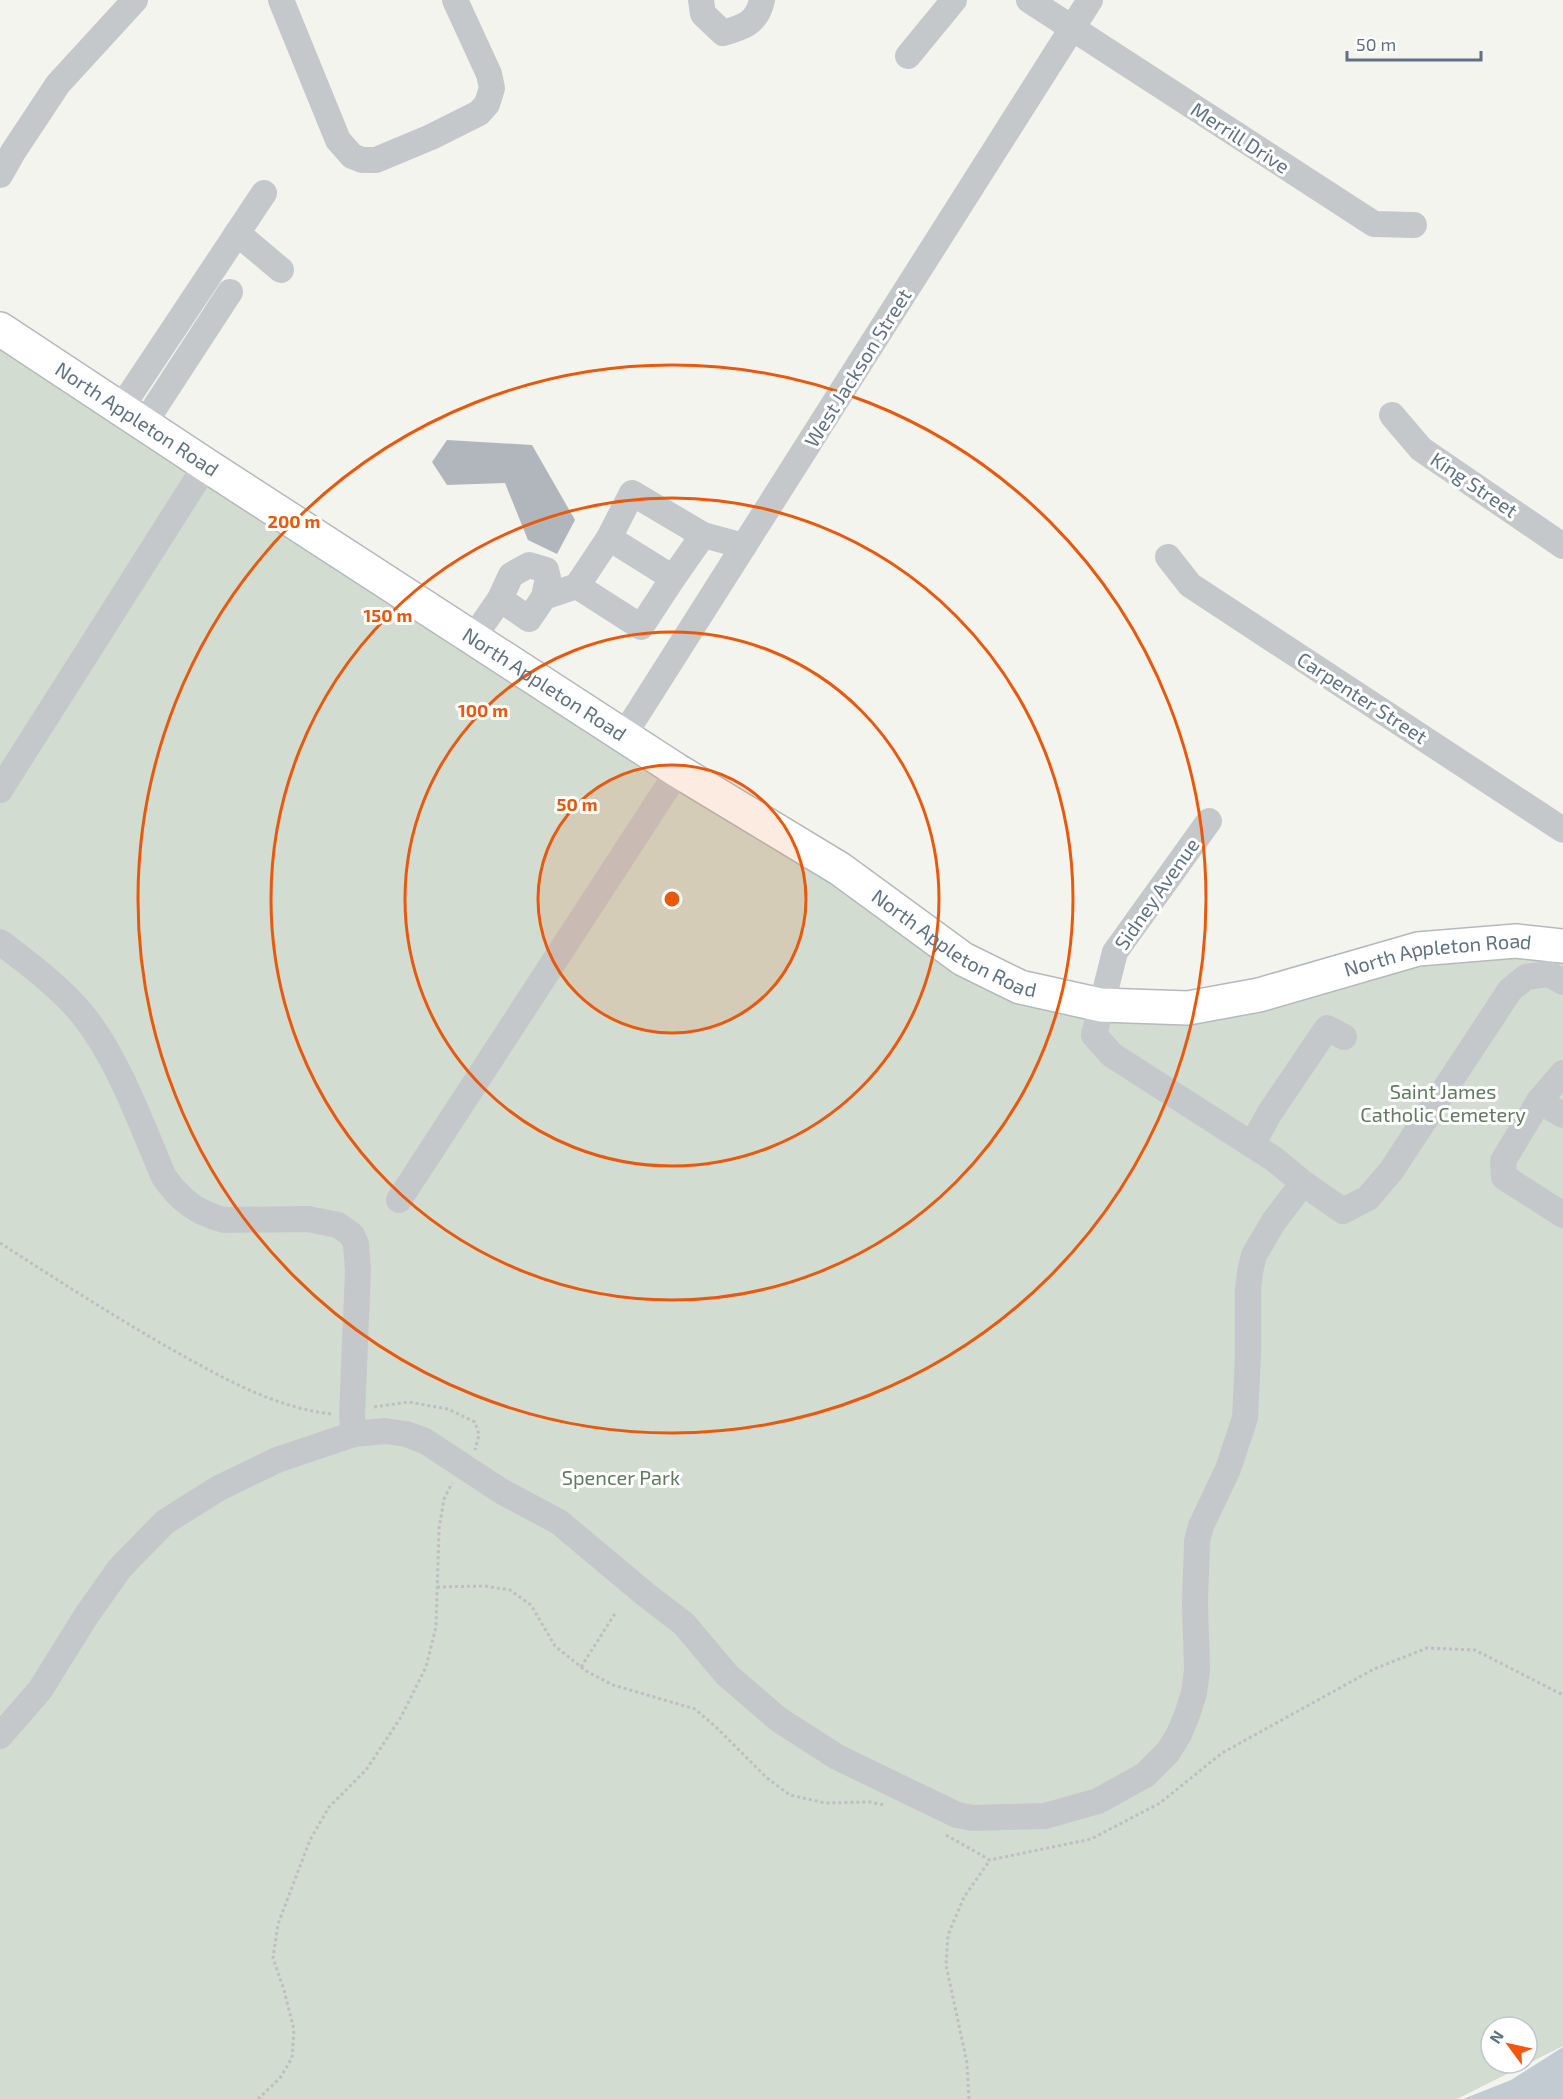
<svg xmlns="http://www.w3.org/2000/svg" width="1563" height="2099" font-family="'Exo 2',sans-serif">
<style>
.green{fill:#d3dcd0;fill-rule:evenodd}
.water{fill:#c2cbd1}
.building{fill:#b0b6bc}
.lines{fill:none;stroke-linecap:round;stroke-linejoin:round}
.major-casing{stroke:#b5b9bd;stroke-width:36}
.path{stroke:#bebfc1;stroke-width:3;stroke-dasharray:3 3;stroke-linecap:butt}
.minor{stroke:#c5c8cb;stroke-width:26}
.major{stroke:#fff;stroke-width:33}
.ring{fill:none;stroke:#e8590c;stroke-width:3}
.labels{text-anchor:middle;stroke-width:6;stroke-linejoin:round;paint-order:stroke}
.street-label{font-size:20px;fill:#607183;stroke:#fff}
.park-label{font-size:20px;fill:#627a5f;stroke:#fff}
.centre{fill:#e8590c;stroke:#fff;stroke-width:3}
.ring-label{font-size:18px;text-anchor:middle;font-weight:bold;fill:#e8590c;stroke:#fff;stroke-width:6;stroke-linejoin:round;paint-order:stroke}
</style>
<rect width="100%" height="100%" fill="#f4f4ef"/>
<path class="green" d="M 0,327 L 963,959 L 1101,1005 L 1563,946 L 1563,2046 L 1457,2099 L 0,2099 ZM 1491,2027 L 1527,2027 L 1527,2063 L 1491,2063 Z"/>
<path class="water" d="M 1563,2047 L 1563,2099 L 1463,2099 L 1511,2080 Z"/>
<path class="building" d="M 447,440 L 532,445 L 575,520 L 557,554 L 528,540 L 505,483 L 447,485 L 432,462 Z"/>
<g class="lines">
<g class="major-casing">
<g id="major">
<path id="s1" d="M 0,329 L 206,465 L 678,771 L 840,869 L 963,959 L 1020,987 L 1101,1005 L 1188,1008 L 1259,995 L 1418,949 L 1516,941 L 1563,946"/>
</g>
</g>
<g class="path">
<path d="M 0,1243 C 56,1279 113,1316 171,1349 C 221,1377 273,1407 331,1414"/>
<path d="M 374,1407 L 408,1402 L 448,1409 L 475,1422 L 479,1435 L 475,1450"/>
<path d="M 437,1587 L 485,1586 L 510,1590 L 531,1605 L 555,1646 L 586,1671 L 613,1685 L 695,1709 L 717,1728 L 767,1778 L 790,1795 L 825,1803 L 870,1802 L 884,1805"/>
<path d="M 581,1667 L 616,1612"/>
<path d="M 946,1835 L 990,1860 L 1091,1839 L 1160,1803 L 1222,1753 L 1374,1669 L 1427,1648 L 1475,1650 L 1563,1695"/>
<path d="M 258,2099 L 280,2078 L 292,2058 L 294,2030 L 284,1990 L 273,1958 L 278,1924 L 310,1840 L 329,1807 L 366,1770 L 401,1717 L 426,1667 L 436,1627 L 439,1529 L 444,1499 L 452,1483"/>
<path d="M 969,2099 L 967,2063 L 946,1965 L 948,1935 L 964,1897 L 990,1860"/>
</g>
<g class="minor">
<path d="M 281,0 L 338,140 L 352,156 L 362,160 L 376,160 L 431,137 L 479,113 L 487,104 L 492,88 L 489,74 L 455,0"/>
<path d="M 701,0 L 703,14 L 723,33 C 744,27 757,23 762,0"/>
<path d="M 1029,0 L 1374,224 L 1414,225"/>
<path d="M 908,56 L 954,0"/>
<path d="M 0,175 L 13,152 L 58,84 L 135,0"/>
<path d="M 237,233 L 281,270"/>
<path d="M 121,408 L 264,193"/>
<path d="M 1392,415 L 1421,449 L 1563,546"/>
<path d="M 144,424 L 230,292"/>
<path d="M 1168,557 L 1190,585 L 1563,830"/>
<path d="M 673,578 L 703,535"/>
<path d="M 577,586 L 641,627 L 673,578 L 609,538"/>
<path d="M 500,599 L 511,575 L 529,565 L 546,570 L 548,578 L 544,597"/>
<path d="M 473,638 L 500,599 L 529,619 L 544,597 L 577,586 L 609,538 L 632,493 L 703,535 L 744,546"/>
<path d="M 624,735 L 1090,0"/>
<path d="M 0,790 L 206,465"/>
<path d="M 1209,821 L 1115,952 L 1094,1035 L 1112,1055 L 1274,1159 L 1303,1183 L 1343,1211 L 1368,1198 L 1391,1171 L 1510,990 L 1526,977 L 1549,974 L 1563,982"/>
<path d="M 0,942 C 29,964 60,987 83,1015 C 119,1060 141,1124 164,1177 C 180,1200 197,1213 224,1220 L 308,1219 L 338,1225 L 352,1235 L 356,1244 L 358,1271 L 352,1416 L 354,1434"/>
<path d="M 1539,1101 L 1563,1073"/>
<path d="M 1563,1115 L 1539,1101 L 1503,1161 L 1504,1177 L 1563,1215"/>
<path d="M 1252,1145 L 1269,1114 L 1327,1028 L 1344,1037"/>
<path d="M 399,1200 L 678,771"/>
<path d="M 0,1736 L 40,1690 L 86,1616 L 120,1568 L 165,1522 L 219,1488 L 277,1460 L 354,1434 L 385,1431 L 406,1434 L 425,1441 L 501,1491 L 559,1522 L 645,1594 L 684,1624 L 727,1675 L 778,1719 L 837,1757 L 957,1815 L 972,1818 L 1045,1816 L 1098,1801 L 1145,1775 L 1168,1752 L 1179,1734 L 1187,1715 L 1194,1693 L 1197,1670 L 1195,1603 L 1197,1541 L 1201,1526 L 1228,1469 L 1245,1418 L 1248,1355 L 1248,1290 L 1250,1272 L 1254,1255 L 1274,1221 L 1303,1183"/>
</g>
<use href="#major" class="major"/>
</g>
<circle cx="672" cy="899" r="134" fill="#e8590c" fill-opacity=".12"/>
<g class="ring">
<circle cx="672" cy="899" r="134"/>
<circle cx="672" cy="899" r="267"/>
<circle cx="672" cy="899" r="401"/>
<circle cx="672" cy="899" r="534"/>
</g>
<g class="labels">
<g class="street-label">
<text transform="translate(1240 138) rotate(33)" y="7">Merrill Drive</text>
<text transform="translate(858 368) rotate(-58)" y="7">West Jackson Street</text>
<text dy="7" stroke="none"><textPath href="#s1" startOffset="164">North Appleton Road</textPath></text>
<text transform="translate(1474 485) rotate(34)" y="7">King Street</text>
<text dy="7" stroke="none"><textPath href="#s1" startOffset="650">North Appleton Road</textPath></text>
<text transform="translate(1362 698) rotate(33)" y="7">Carpenter Street</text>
<text transform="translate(1157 894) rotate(-55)" y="7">Sidney Avenue</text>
<text dy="7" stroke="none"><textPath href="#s1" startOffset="1136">North Appleton Road</textPath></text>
<text dy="7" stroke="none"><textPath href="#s1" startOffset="1641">North Appleton Road</textPath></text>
</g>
<g class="park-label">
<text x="1443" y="1099">Saint James<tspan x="1443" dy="23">Catholic Cemetery</tspan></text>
<text x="621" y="1485">Spencer Park</text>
</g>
</g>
<circle cx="672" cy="899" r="9" class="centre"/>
<g class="ring-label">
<text x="294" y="528">200 m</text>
<text x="388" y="622">150 m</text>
<text x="483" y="717">100 m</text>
<text x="577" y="811">50 m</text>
</g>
<g transform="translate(1509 2045) rotate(303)"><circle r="28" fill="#ffffff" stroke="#bfc6cd" stroke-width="1.5"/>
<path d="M0-4.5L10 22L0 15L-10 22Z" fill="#f35710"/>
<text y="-9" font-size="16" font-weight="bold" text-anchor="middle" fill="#607183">N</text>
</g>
<path d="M1347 51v9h134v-9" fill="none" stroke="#607183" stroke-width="3"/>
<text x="1356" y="51" font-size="18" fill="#607183" stroke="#ffffff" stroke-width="4.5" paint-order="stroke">50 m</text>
</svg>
